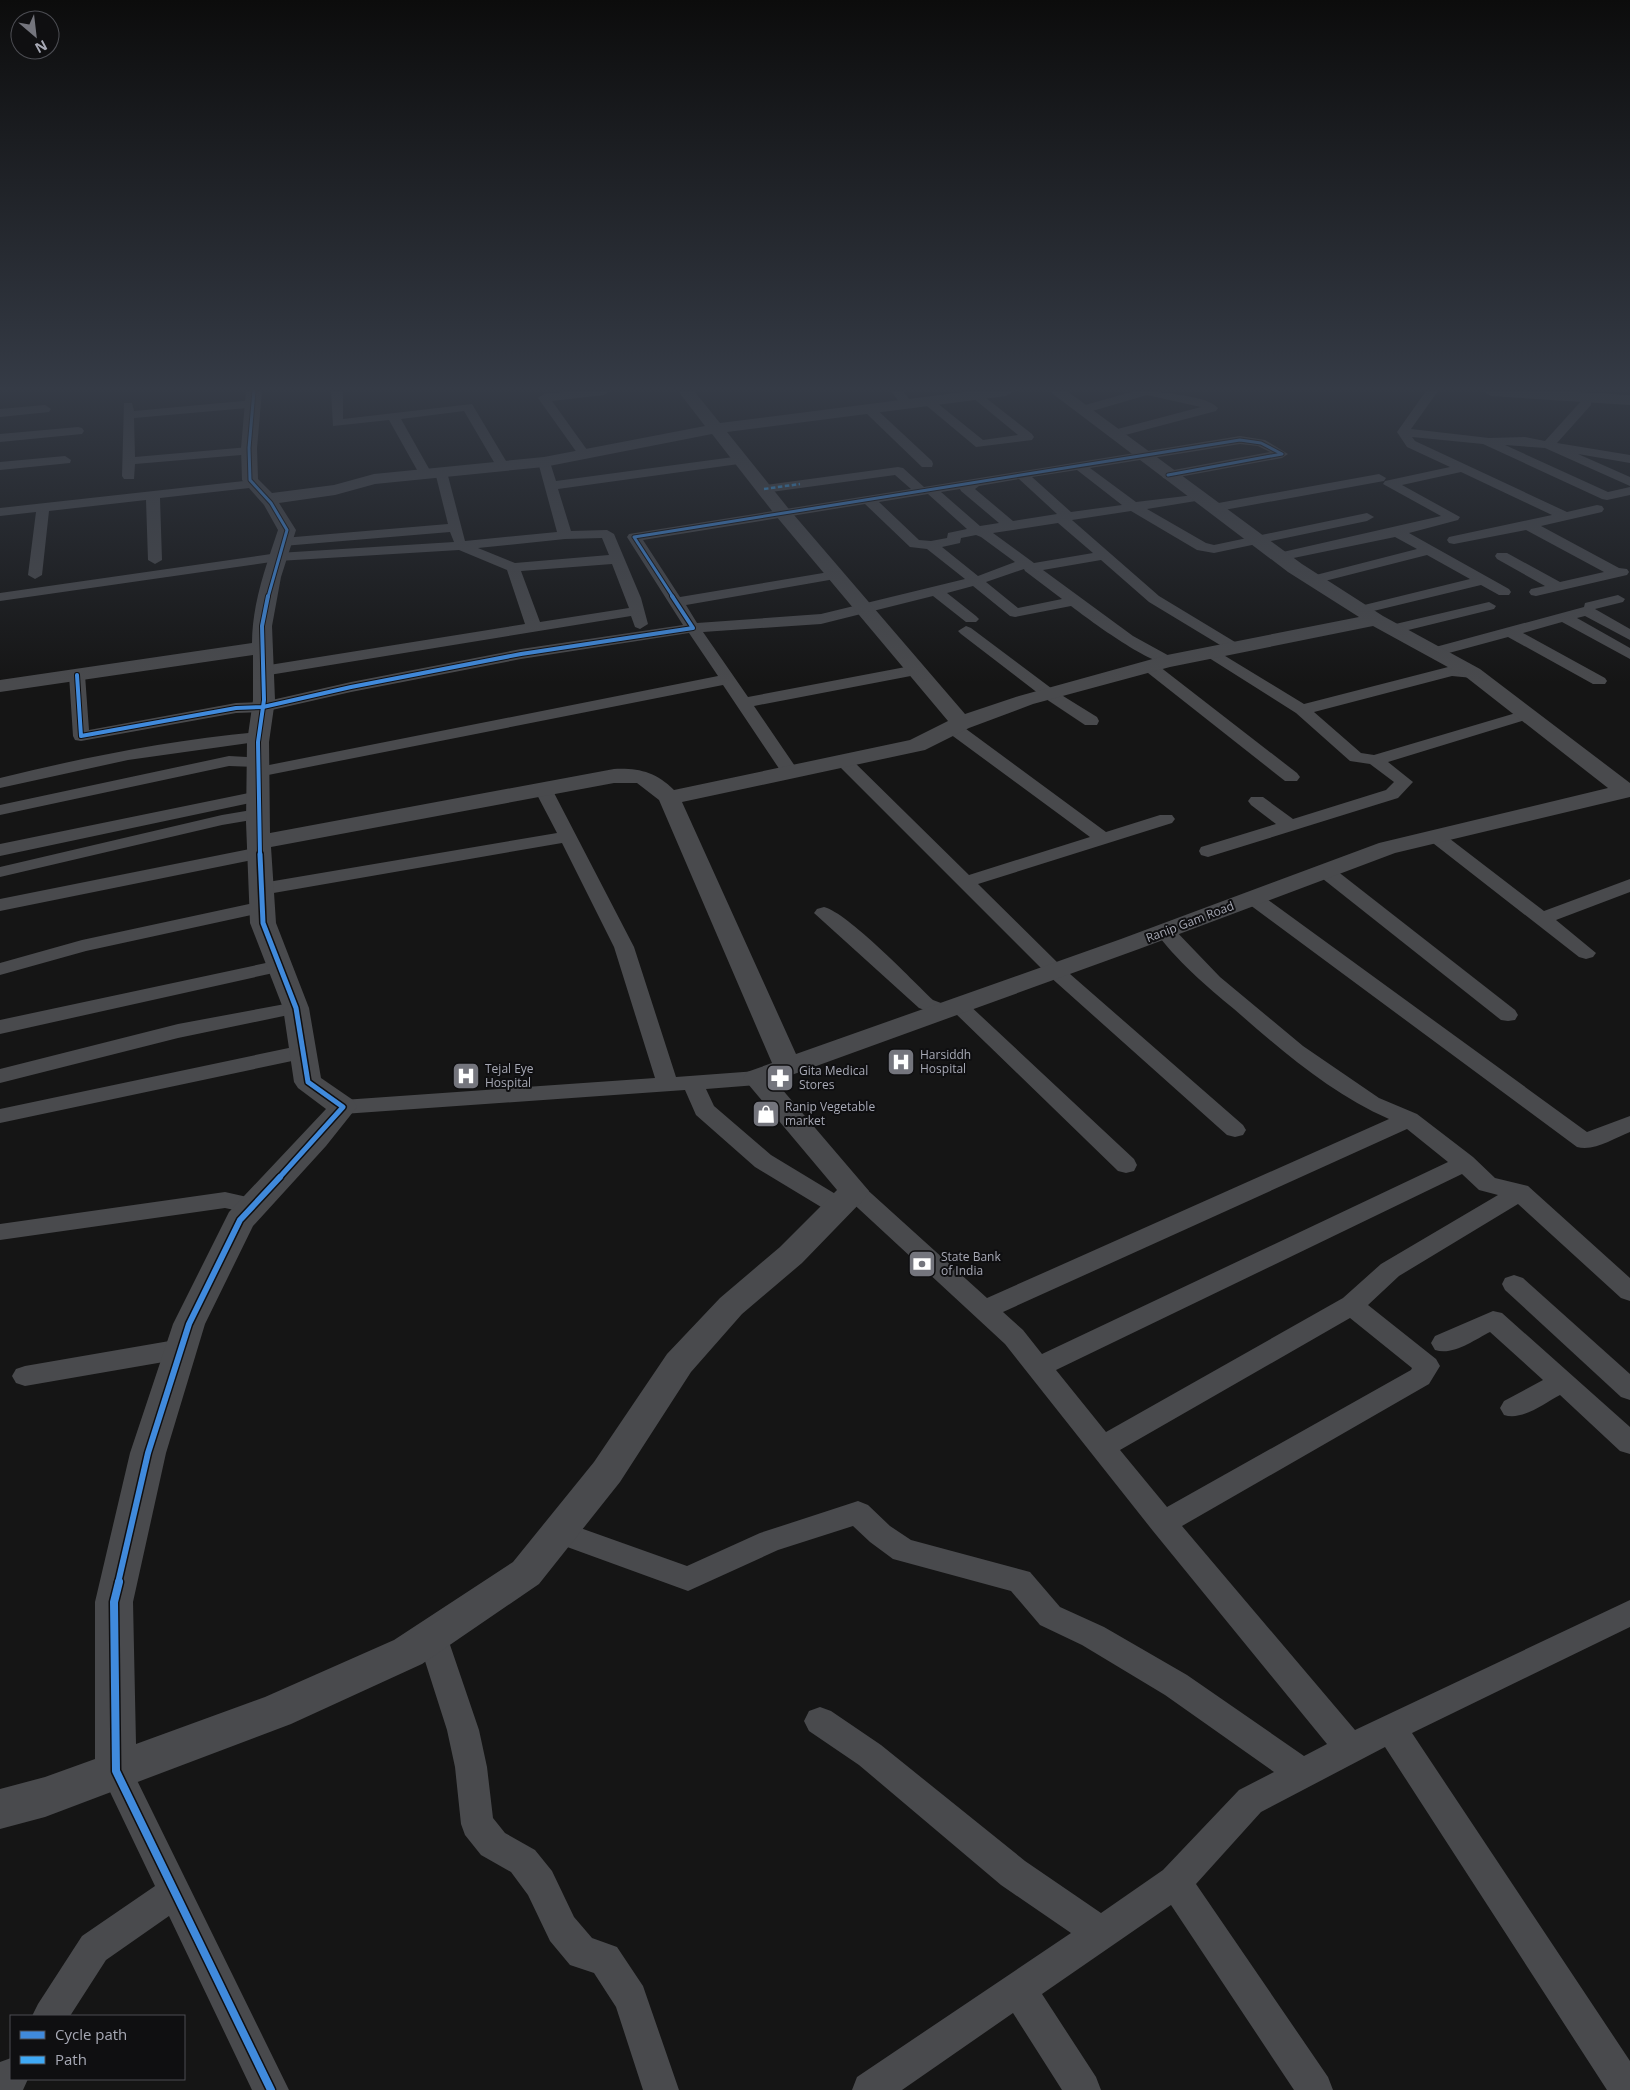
<svg xmlns="http://www.w3.org/2000/svg" width="1630" height="2090" font-family="'Open Sans',sans-serif">
<style>
.lines{fill:none;stroke-linecap:round;stroke-linejoin:round}
.minor{fill:#494a4d;fill-rule:evenodd}
.tertiary{fill:#494a4d;fill-rule:evenodd}
.quiet{stroke:#3fa9f5;stroke-width:2.5;stroke-dasharray:4.5 2.5;stroke-linecap:butt}
.cycleway-far4-casing{stroke:#0f0f11;stroke-width:5}
.cycleway-far3-casing{stroke:#0f0f11;stroke-width:6}
.cycleway-far2-casing{stroke:#0f0f11;stroke-width:8}
.cycleway-far1-casing{stroke:#0f0f11;stroke-width:9}
.cycleway-casing{stroke:#0f0f11;stroke-width:11}
.cycleway-far4{stroke:#408adc;stroke-width:3}
.cycleway-far3{stroke:#408adc;stroke-width:4}
.cycleway-far2{stroke:#408adc;stroke-width:5}
.cycleway-far1{stroke:#408adc;stroke-width:6}
.cycleway{stroke:#408adc;stroke-width:8}
.labels{text-anchor:middle;stroke-width:4;stroke-linejoin:round;paint-order:stroke}
.street-label{font-size:12px;fill:#a7a9b5;stroke:#0f0f11}
.poi-label{font-size:12px;fill:#a7a9b5;stroke:#0f0f11;text-anchor:start}
</style>
<rect width="100%" height="100%" fill="#151515"/>
<g class="lines">
<g class="minor">
<path d="M 331,391 L 343,391 L 343,419 L 472,404 L 509,466 L 508,469 L 498,469 L 464,411 L 401,419 L 432,474 L 431,477 L 421,477 L 389,420 L 333,426 Z"/>
<path d="M 575,391 L 610,391 L 604,395 L 552,401 L 590,454 L 584,458 L 580,457 L 538,398 L 544,394 Z"/>
<path d="M 891,391 L 903,391 L 913,404 L 907,408 L 903,407 Z"/>
<path d="M 977,391 L 1032,434 L 1034,437 L 1032,440 L 976,447 L 921,401 L 923,398 L 931,398 L 983,440 L 1018,435 L 973,398 L 971,395 Z"/>
<path d="M 1135,391 C 1153,391 1207,395 1218,408 L 1216,411 L 1114,438 L 1110,437 L 1108,434 L 1110,431 L 1201,407 L 1147,395 L 1082,414 L 1076,410 L 1078,407 Z"/>
<path d="M 1426,391 L 1438,391 L 1411,429 L 1489,438 L 1525,437 L 1545,441 L 1583,399 L 1591,399 L 1591,405 L 1557,443 L 1630,455 L 1630,463 L 1578,454 L 1630,477 L 1630,486 L 1545,448 L 1505,445 L 1608,492 L 1630,487 L 1630,495 L 1607,500 L 1602,499 L 1483,444 L 1412,437 L 1415,441 L 1567,512 L 1597,505 L 1602,506 L 1604,509 L 1602,512 L 1541,526 L 1619,568 L 1627,569 L 1629,572 L 1627,575 L 1536,596 L 1531,595 L 1529,592 L 1531,589 L 1545,586 L 1497,559 L 1495,556 L 1497,553 L 1507,553 L 1560,582 L 1604,572 L 1526,530 L 1454,544 L 1449,543 L 1447,540 L 1449,537 L 1552,515 L 1461,472 L 1402,485 L 1460,517 L 1458,520 L 1409,533 L 1509,589 L 1511,592 L 1509,595 L 1499,595 L 1481,585 L 1361,614 L 1356,613 L 1354,610 L 1356,607 L 1470,579 L 1427,555 L 1313,584 L 1306,580 L 1308,577 L 1417,549 L 1395,537 L 1279,561 L 1274,560 L 1272,557 L 1274,554 L 1441,516 L 1383,484 L 1385,481 L 1450,467 L 1407,447 L 1397,432 Z"/>
<path d="M 254,400 L 258,401 L 260,404 L 258,407 L 134,418 L 135,457 L 249,447 L 255,451 L 253,454 L 135,464 L 134,479 L 124,479 L 122,476 L 124,403 L 132,403 L 134,411 Z"/>
<path d="M 45,405 L 51,409 L 49,412 L 0,417 L 0,409 Z"/>
<path d="M 869,405 L 873,406 L 932,461 L 933,464 L 932,467 L 922,467 L 865,412 L 863,409 Z"/>
<path d="M 78,427 L 82,428 L 84,431 L 82,434 L 0,442 L 0,434 Z"/>
<path d="M 1240,436 L 1265,440 L 1288,454 L 1282,458 L 1168,479 L 1163,478 L 1162,475 L 1163,472 L 1270,452 L 1258,446 L 1240,444 L 1090,468 L 1136,502 L 1202,494 L 1204,497 L 1202,500 L 1147,509 L 1206,543 L 1214,545 L 1367,513 L 1374,517 L 1367,521 L 1214,553 L 1197,550 L 1131,511 L 1072,520 L 1159,596 L 1240,645 L 1243,648 L 1240,651 L 1230,651 L 1149,602 L 1101,560 L 1043,570 L 1133,636 L 1173,658 L 1175,661 L 1173,664 C 1155,669 1088,619 1071,606 L 1015,617 L 1010,616 L 973,586 L 947,593 L 976,616 L 979,619 L 976,622 L 966,622 L 933,596 L 821,624 L 703,632 L 748,697 L 916,665 L 924,670 L 916,675 L 754,706 L 799,772 L 796,776 L 784,776 L 723,685 L 258,777 L 252,776 L 249,772 L 257,767 L 229,766 L 0,815 L 0,805 L 229,756 L 264,758 L 267,762 L 264,766 L 718,676 L 689,633 L 521,659 L 351,692 L 263,712 L 236,713 L 81,741 L 75,740 L 73,736 L 69,675 L 71,672 L 83,672 L 85,675 L 89,730 L 236,703 L 263,702 L 351,682 L 521,649 L 683,625 L 627,537 L 629,534 L 911,489 L 895,475 L 764,493 L 759,492 L 757,489 L 759,486 L 898,467 L 903,468 L 924,487 ZM 1077,470 L 1122,505 L 1071,512 L 1032,477 ZM 1019,479 L 1057,514 L 1013,521 L 975,489 L 979,486 ZM 960,489 L 961,491 L 999,523 L 980,526 L 941,492 ZM 928,494 L 967,529 L 948,533 L 947,538 L 931,541 L 919,540 L 879,502 ZM 865,504 L 910,547 L 927,549 L 965,579 L 821,614 L 697,623 L 686,605 L 835,579 L 842,575 L 835,571 L 680,597 L 643,540 ZM 1058,523 L 1093,553 L 1034,563 L 993,533 ZM 976,535 L 981,537 L 1015,562 L 978,576 L 942,547 L 960,543 L 961,538 ZM 1024,569 L 1025,571 L 1062,599 L 1018,608 L 986,582 Z"/>
<path d="M 65,456 L 71,460 L 70,463 L 0,470 L 0,462 Z"/>
<path d="M 741,456 L 746,457 L 747,460 L 746,463 L 558,489 L 571,531 L 607,530 L 614,534 L 641,598 L 648,624 L 640,629 L 635,627 L 631,616 L 263,676 L 255,671 L 263,666 L 525,624 L 507,570 L 459,550 L 278,561 L 0,601 L 0,593 L 278,553 L 454,542 L 450,532 L 283,546 L 276,542 L 283,538 L 448,524 L 435,472 L 441,468 L 447,472 L 465,541 L 557,532 L 538,462 L 539,459 L 549,459 L 556,481 ZM 602,538 L 609,555 L 515,563 L 478,548 L 565,539 ZM 612,564 L 629,608 L 540,622 L 521,571 Z"/>
<path d="M 1379,474 L 1386,478 L 1384,481 L 1213,512 L 1206,508 L 1213,504 Z"/>
<path d="M 253,480 L 260,484 L 258,487 L 160,498 L 162,560 L 155,564 L 148,560 L 146,500 L 49,511 L 42,575 L 35,579 L 28,575 L 36,512 L 0,516 L 0,508 Z"/>
<path d="M 1618,595 L 1625,599 L 1623,602 L 1595,609 L 1630,629 L 1630,640 L 1585,616 L 1577,618 L 1630,648 L 1630,659 L 1562,622 L 1523,633 L 1605,678 L 1607,681 L 1605,684 L 1593,684 L 1508,637 L 1434,657 L 1426,652 L 1428,649 L 1584,607 L 1585,603 Z"/>
<path d="M 1489,602 L 1496,606 L 1494,609 L 1392,634 L 1384,629 L 1387,626 Z"/>
<path d="M 966,626 L 971,628 L 1055,691 L 1097,717 L 1099,721 L 1097,725 L 1085,725 L 1043,697 L 961,634 L 958,631 Z"/>
<path d="M 1212,648 L 1304,704 L 1452,666 L 1473,668 L 1481,673 L 1473,678 L 1452,676 L 1314,712 L 1361,753 L 1374,755 L 1526,710 L 1532,712 L 1534,715 L 1532,718 L 1388,762 L 1413,782 L 1398,798 L 1208,857 L 1201,855 L 1199,851 L 1201,847 L 1276,824 L 1251,805 L 1248,801 L 1251,797 L 1263,797 L 1293,819 L 1386,790 L 1394,782 L 1370,764 L 1350,761 L 1296,713 L 1206,656 L 1204,653 L 1206,650 Z"/>
<path d="M 1149,661 L 1155,663 L 1297,773 L 1300,777 L 1297,781 L 1285,781 L 1143,669 L 1141,666 Z"/>
<path d="M 952,722 L 958,723 L 1106,832 L 1160,815 L 1172,815 L 1175,819 L 1172,823 L 978,884 L 1062,967 L 1243,1125 L 1246,1130 L 1243,1135 L 1235,1137 L 1227,1135 L 1048,975 L 834,761 L 837,757 L 849,757 L 969,875 L 1090,837 L 946,731 L 944,727 L 946,723 Z"/>
<path d="M 258,732 L 264,733 L 266,737 L 264,741 L 128,760 L 0,788 L 0,778 C 85,757 171,740 258,732 Z"/>
<path d="M 543,784 L 549,785 L 552,789 L 634,947 L 676,1077 L 757,1071 L 765,1073 L 768,1078 L 765,1083 L 757,1085 L 706,1089 L 714,1106 L 771,1155 L 847,1201 L 851,1207 L 847,1213 L 839,1215 L 831,1213 L 755,1167 L 696,1115 L 685,1090 L 343,1114 L 335,1112 L 332,1107 L 335,1102 L 343,1100 L 655,1078 L 614,947 L 562,843 L 262,895 L 255,893 L 253,889 L 255,885 L 262,883 L 557,833 L 534,789 L 537,785 Z"/>
<path d="M 258,791 L 264,792 L 267,796 L 264,800 L 0,856 L 0,844 Z"/>
<path d="M 258,809 L 264,810 L 267,814 L 264,818 L 222,825 L 0,877 L 0,867 L 222,815 Z"/>
<path d="M 1435,831 L 1441,832 L 1544,911 L 1630,879 L 1630,892 L 1556,920 L 1596,953 L 1593,957 L 1586,959 L 1579,957 L 1429,840 L 1426,836 L 1429,832 Z"/>
<path d="M 260,847 L 267,849 L 269,853 L 267,857 L 0,911 L 0,899 Z"/>
<path d="M 1325,865 L 1332,867 L 1515,1010 L 1518,1015 L 1515,1020 L 1508,1021 L 1501,1020 L 1318,875 L 1316,871 L 1318,867 Z"/>
<path d="M 1253,892 L 1260,894 L 1587,1132 L 1630,1116 L 1630,1132 C 1614,1138 1594,1152 1577,1147 L 1246,902 L 1243,898 L 1246,894 Z"/>
<path d="M 263,901 L 270,903 L 273,907 L 270,911 L 86,951 L 0,975 L 0,963 L 82,940 Z"/>
<path d="M 824,907 C 848,913 912,980 933,1000 L 949,1006 L 952,1002 L 959,1000 L 966,1002 L 1134,1159 L 1137,1165 L 1134,1171 L 1126,1173 L 1118,1171 L 954,1012 L 951,1016 L 944,1017 L 919,1008 L 814,913 L 817,909 Z"/>
<path d="M 1165,925 L 1172,927 L 1220,977 L 1303,1046 L 1379,1098 L 1417,1114 L 1473,1157 L 1495,1178 L 1528,1186 L 1630,1278 L 1630,1301 L 1621,1298 L 1518,1204 L 1399,1276 L 1368,1305 L 1436,1359 L 1440,1366 L 1429,1384 L 1182,1526 L 1355,1730 L 1630,1600 L 1630,1627 L 1412,1733 L 1630,2061 L 1630,2090 L 1607,2090 L 1385,1747 L 1261,1812 L 1196,1884 L 1328,2077 L 1333,2090 L 1294,2090 L 1171,1905 L 1042,1994 L 1096,2077 L 1101,2090 L 1062,2090 L 1013,2013 L 902,2090 L 852,2090 L 857,2077 L 1071,1933 L 1001,1885 L 859,1765 L 809,1731 L 804,1721 L 809,1711 L 820,1707 L 831,1711 L 881,1745 L 1025,1861 L 1101,1913 L 1163,1870 L 1239,1790 L 1274,1772 L 1165,1695 L 1082,1645 L 1040,1625 L 1011,1591 L 893,1559 L 870,1542 L 853,1526 L 778,1550 L 688,1591 L 548,1540 L 544,1532 L 548,1524 L 558,1520 L 687,1566 L 760,1533 L 858,1501 L 868,1505 L 890,1526 L 911,1540 L 1030,1572 L 1060,1607 L 1104,1627 L 1187,1675 L 1304,1756 L 1327,1744 L 1153,1531 L 1005,1344 L 846,1197 L 842,1191 L 846,1185 L 854,1183 L 862,1185 L 987,1298 L 1389,1119 C 1331,1094 1281,1050 1234,1009 C 1207,987 1175,959 1155,931 L 1158,927 ZM 1407,1129 L 1448,1162 L 1042,1354 L 1023,1330 L 1003,1312 ZM 1462,1174 L 1479,1190 L 1498,1195 L 1381,1264 L 1343,1298 L 1106,1432 L 1056,1370 ZM 1350,1318 L 1412,1368 L 1411,1370 L 1167,1507 L 1120,1450 Z"/>
<path d="M 280,960 L 287,962 L 290,966 L 287,970 L 0,1034 L 0,1020 Z"/>
<path d="M 296,1002 L 303,1004 L 306,1008 L 303,1012 L 178,1038 L 0,1083 L 0,1069 L 178,1024 Z"/>
<path d="M 303,1045 L 311,1047 L 314,1052 L 311,1057 L 0,1123 L 0,1109 Z"/>
<path d="M 225,1192 L 261,1200 L 265,1206 L 261,1212 L 253,1214 L 225,1208 L 0,1240 L 0,1224 Z"/>
<path d="M 1514,1275 L 1523,1278 L 1630,1374 L 1630,1400 L 1621,1397 L 1505,1290 L 1502,1284 L 1505,1278 Z"/>
<path d="M 1493,1311 L 1502,1313 L 1630,1427 L 1630,1454 L 1620,1451 L 1560,1395 C 1543,1404 1522,1421 1504,1415 L 1500,1408 L 1504,1401 L 1543,1380 L 1490,1332 C 1474,1340 1453,1356 1435,1350 L 1431,1343 L 1435,1336 Z"/>
<path d="M 181,1339 L 190,1342 L 194,1349 L 190,1356 L 181,1359 L 25,1386 L 16,1383 L 12,1376 L 16,1369 L 25,1366 Z"/>
<path d="M 432,1623 L 443,1627 L 447,1636 L 479,1730 L 487,1767 L 493,1818 L 505,1833 L 535,1850 L 552,1871 L 574,1917 L 592,1938 L 617,1947 L 643,1986 L 679,2090 L 643,2090 L 616,2007 L 594,1973 L 570,1965 L 550,1941 L 528,1895 L 511,1872 L 481,1855 L 465,1835 L 461,1824 L 455,1767 L 447,1730 L 417,1636 L 421,1627 Z"/>
<path d="M 116,1756 L 127,1760 L 289,2090 L 252,2090 L 169,1916 L 106,1960 L 70,2016 L 32,2016 L 38,2004 L 82,1936 L 155,1886 L 100,1771 L 105,1760 Z"/>
<path d="M 11,2058 L 11,2079 L 28,2079 L 23,2090 L 0,2090 L 0,2062 Z"/>
</g>
<g class="tertiary">
<path d="M 246,391 L 262,391 L 257,448 L 258,479 L 272,493 L 334,485 L 374,474 L 544,457 L 705,426 L 678,391 L 694,391 L 720,423 L 971,391 L 1014,391 L 1006,396 L 727,432 L 788,508 L 965,714 L 1019,696 L 1167,655 L 1359,617 L 1288,572 L 1049,391 L 1067,391 L 1302,564 L 1383,616 L 1480,669 L 1630,783 L 1630,797 L 1395,853 L 1139,949 L 775,1081 L 869,1191 L 865,1198 L 802,1263 L 742,1314 L 691,1372 L 620,1482 L 539,1584 L 422,1664 L 291,1724 L 45,1817 L 0,1829 L 0,1789 L 45,1777 L 95,1759 L 95,1602 L 130,1453 L 173,1324 L 229,1212 L 326,1109 L 298,1088 L 294,1082 L 283,1008 L 250,923 L 246,822 L 247,742 L 253,700 L 253,655 L 0,692 L 0,680 L 252,643 C 252,604 266,566 278,530 L 264,505 L 242,480 L 241,448 ZM 712,434 L 776,516 L 948,721 L 910,740 L 674,790 C 656,772 639,768 614,769 L 270,833 L 269,742 L 275,700 L 272,626 L 281,577 L 296,530 L 279,503 L 335,495 L 375,484 L 544,467 ZM 1373,626 L 1466,677 L 1608,788 L 1379,843 L 1121,939 L 796,1054 L 682,802 L 925,750 L 969,728 L 1033,704 L 1170,667 ZM 614,783 L 637,783 L 659,800 L 772,1063 L 747,1072 L 743,1078 L 837,1190 L 780,1247 L 720,1298 L 667,1354 L 594,1462 L 513,1562 L 394,1640 L 265,1697 L 136,1744 L 133,1602 L 166,1453 L 205,1324 L 253,1226 L 326,1146 L 357,1107 L 353,1100 L 321,1078 L 309,1008 L 276,923 L 271,847 Z"/>
<path d="M 1483,391 L 1559,391 L 1630,395 L 1630,405 L 1491,396 Z"/>
</g>
<path class="quiet" d="M 764,489 L 800,484"/>
<g class="cycleway-far4-casing">
<g id="cycleway-far4">
<path d="M 254,391 L 249,448 L 250,480 L 271,503 L 287,530 L 268,597"/>
<path d="M 673,597 L 634,537 L 1240,440 L 1261,443 L 1282,454 L 1168,475"/>
</g>
</g>
<g class="cycleway-far3-casing">
<g id="cycleway-far3">
<path d="M 77,675 L 81,736 L 236,708 L 263,707 L 351,687 L 521,654 L 693,628 L 672,596"/>
<path d="M 260,855 L 258,742 L 264,700 L 262,626 L 268,596"/>
</g>
</g>
<g class="cycleway-far2-casing">
<path id="cycleway-far2" d="M 260,854 L 263,923 L 296,1008 L 308,1082 L 343,1107 L 279,1178"/>
</g>
<g class="cycleway-far1-casing">
<path id="cycleway-far1" d="M 118,1583 L 148,1453 L 189,1324 L 240,1220 L 280,1177"/>
</g>
<g class="cycleway-casing">
<path id="cycleway" d="M 119,1582 L 114,1602 L 116,1771 L 271,2090"/>
</g>
<use href="#cycleway-far4" class="cycleway-far4"/>
<use href="#cycleway-far3" class="cycleway-far3"/>
<use href="#cycleway-far2" class="cycleway-far2"/>
<use href="#cycleway-far1" class="cycleway-far1"/>
<use href="#cycleway" class="cycleway"/>
</g>
<linearGradient id="sky" x2="0" y2="1"><stop stop-color="#0c0c0c"/><stop offset="0.57" stop-color="#353b46"/><stop offset="1" stop-color="#353b46" stop-opacity="0"/></linearGradient>
<rect width="1630" height="683" fill="url(#sky)"/>
<defs>
<g id="hospital-square" transform="scale(1.4375)"><rect x="-9" y="-9" width="18" height="18" rx="4" fill="#74757d" stroke="#0f0f11"/><path d="M-5-5h3v3.5h4V-5h3V5h-3V1.5h-4V5h-3Z" fill="#fff"/></g>
<g id="pharmacy-square" transform="scale(1.4375)"><rect x="-9" y="-9" width="18" height="18" rx="4" fill="#74757d" stroke="#0f0f11"/><path d="M-2-6h4v4h4v4h-4v4h-4v-4h-4v-4h4Z" fill="#fff"/></g>
<g id="shop-square" transform="scale(1.4375)"><rect x="-9" y="-9" width="18" height="18" rx="4" fill="#74757d" stroke="#0f0f11"/><path d="M-5-2.5h2.3a2.7 3.5 0 0 1 5.4 0H5L5.5 6h-11ZM-1.5-2.5h3a1.5 2.3 0 0 0-3 0Z" fill="#fff"/></g>
<g id="bank-square" transform="scale(1.4375)"><rect x="-9" y="-9" width="18" height="18" rx="4" fill="#74757d" stroke="#0f0f11"/><path d="M-6-4H6V4H-6ZM0-2.3a2.3 2.3 0 1 0 0 4.6a2.3 2.3 0 1 0 0-4.6Z" fill="#fff"/></g>
</defs>
<g fill-rule="evenodd">
<use href="#hospital-square" x="901" y="1062"/>
<use href="#hospital-square" x="466" y="1076"/>
<use href="#pharmacy-square" x="780" y="1078"/>
<use href="#shop-square" x="766" y="1114"/>
<use href="#bank-square" x="922" y="1264"/>
</g>
<g class="labels">
<g class="street-label">
<text transform="translate(1190 922) rotate(-21)" y="4">Ranip Gam Road</text>
</g>
<g class="poi-label">
<text x="920" y="1059">Harsiddh<tspan x="920" dy="14">Hospital</tspan></text>
<text x="485" y="1073">Tejal Eye<tspan x="485" dy="14">Hospital</tspan></text>
<text x="799" y="1075">Gita Medical<tspan x="799" dy="14">Stores</tspan></text>
<text x="785" y="1111">Ranip Vegetable<tspan x="785" dy="14">market</tspan></text>
<text x="941" y="1261">State Bank<tspan x="941" dy="14">of India</tspan></text>
</g>
</g>
<rect x="10" y="2015" width="175" height="65" fill="#0f0f11" stroke="#4c4d53"/>
<rect x="20" y="2031" width="25" height="8" fill="#408adc" stroke="#4c4d53"/>
<text x="55" y="2040" font-size="15" fill="#a7a9b5">Cycle path</text>
<rect x="20" y="2056" width="25" height="8" fill="#3fa9f5" stroke="#4c4d53"/>
<text x="55" y="2065" font-size="15" fill="#a7a9b5">Path</text>
<g transform="translate(35 35) rotate(152)"><circle r="24" fill="#0f0f11" stroke="#4c4d53"/>
<path d="M0-4L9 19L0 12L-9 19Z" fill="#74757d"/>
<text y="-8" font-size="14" font-weight="bold" text-anchor="middle" fill="#a7a9b5">N</text>
</g>
</svg>
